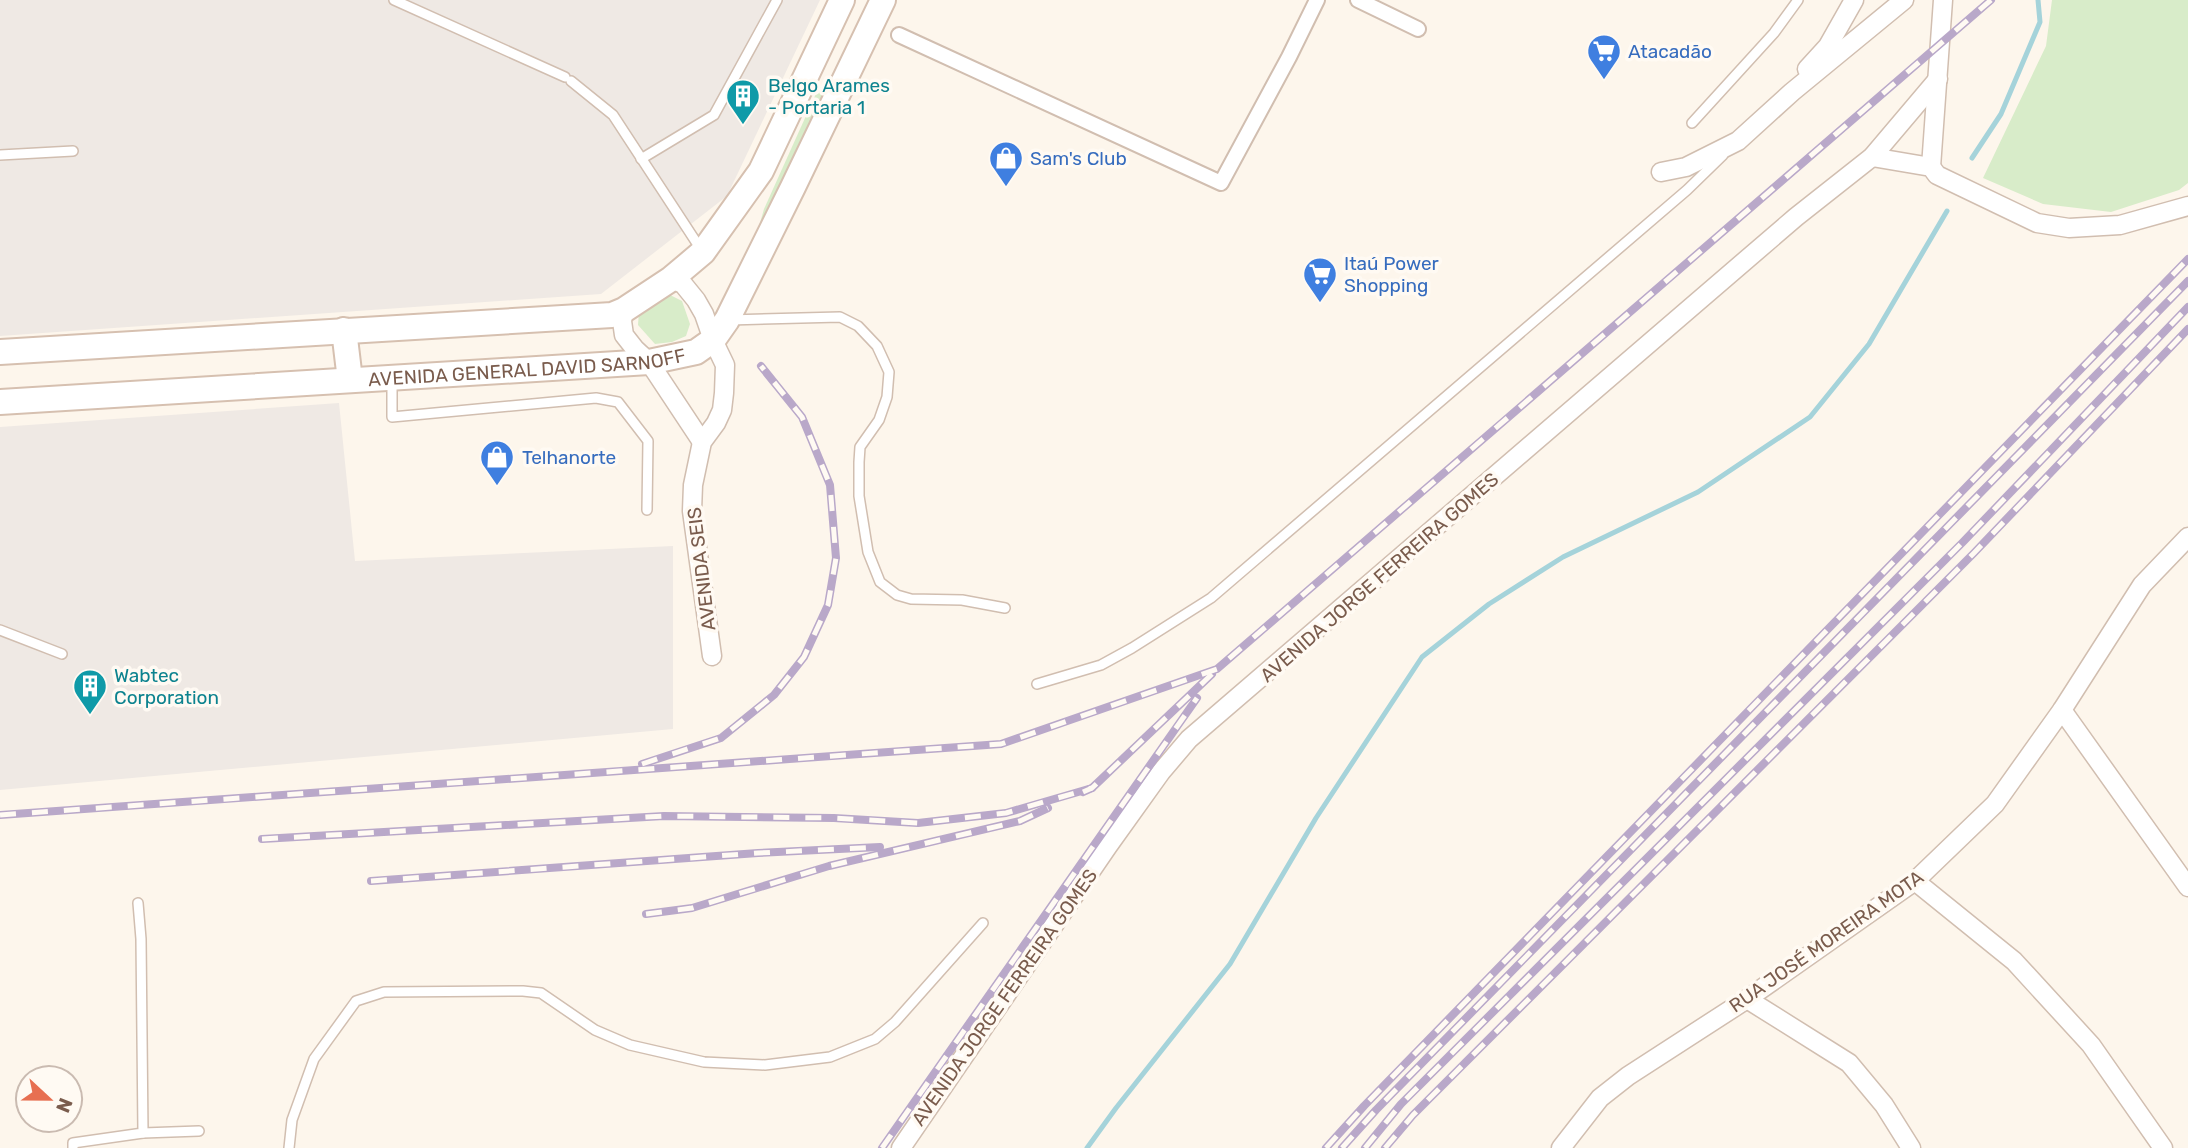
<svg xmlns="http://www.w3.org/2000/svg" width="2188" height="1148" font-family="Rubik,sans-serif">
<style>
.industrial{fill:#efe9e4}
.green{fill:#d8ecc9}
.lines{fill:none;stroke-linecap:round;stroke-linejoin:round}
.stream{stroke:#a5d3da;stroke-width:5}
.service-casing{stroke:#d1beb0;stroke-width:12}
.pedestrian-casing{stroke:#d1beb0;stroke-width:18}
.minor-casing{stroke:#d1beb0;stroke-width:21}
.secondary-casing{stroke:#d6c0b0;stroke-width:28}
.service{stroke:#fff;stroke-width:9}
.pedestrian{stroke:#fff;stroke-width:14}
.minor{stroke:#fff;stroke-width:18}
.secondary{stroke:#fff;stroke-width:24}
.rail-casing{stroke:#b9a8c9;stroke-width:8}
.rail{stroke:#fffaf3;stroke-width:5;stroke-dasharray:16;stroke-linecap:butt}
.labels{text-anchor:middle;stroke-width:7;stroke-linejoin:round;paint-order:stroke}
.shop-label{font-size:19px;fill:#366cbe;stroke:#fffaf3;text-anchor:start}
.culture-label{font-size:19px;fill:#0d838f;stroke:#fffaf3;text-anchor:start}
.street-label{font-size:19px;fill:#7a5c4d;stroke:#fffaf3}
</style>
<rect width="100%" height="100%" fill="#fdf6ec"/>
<g class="industrial">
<path d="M 0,0 L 820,0 L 727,196 L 601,294 L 0,336 Z"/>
<path d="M 339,403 L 355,561 L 673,546 L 673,729 L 0,790 L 0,427 Z"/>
</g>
<g class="green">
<path d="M 2052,0 L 2188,0 L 2188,183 L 2179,190 L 2111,212 L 2043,204 L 1983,178 L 2046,46 Z"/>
<path d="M 819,87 L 834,91 L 754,244 L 764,209 Z"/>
<path d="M 666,293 L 682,301 L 690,324 L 686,336 L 672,342 L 655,344 L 638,325 L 639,311 Z"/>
</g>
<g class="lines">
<g class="stream">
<path d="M 1972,158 L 2001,114 L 2040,22 L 2038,0"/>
<path d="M 1087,1148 L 1116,1108 L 1230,964 L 1316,818 L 1422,657 L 1489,604 L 1563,557 L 1698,492 L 1810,417 L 1869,344 L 1947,211"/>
</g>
<g class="service-casing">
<g id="service">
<path d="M 394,0 L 565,77"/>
<path d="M 571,81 L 613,115 L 702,251"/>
<path d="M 1692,123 L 1774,33 L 1798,0"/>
<path d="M 0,155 L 73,151"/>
<path d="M 641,159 L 714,115 L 777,0"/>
<path d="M 729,320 L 840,317 L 858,326 L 877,346 L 889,372 L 887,397 L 879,420 L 860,447 L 859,462 L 859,496 L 868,552 L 880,582 L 897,595 L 911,599 L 962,600 L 1005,608"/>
<path d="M 392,379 L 392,417 L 596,398 L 618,402 L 648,441 L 647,510"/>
<path d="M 0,630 L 62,654"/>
<path d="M 1037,684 L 1101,665 L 1132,648 L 1211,598 L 1687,190 L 1723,155"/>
<path d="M 143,1133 L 199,1131"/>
<path d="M 73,1148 L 73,1143 L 143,1133 L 141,939 L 138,903"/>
<path d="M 289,1148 L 292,1120 L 314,1059 L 356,1001 L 384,992 L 523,991 L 541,993 L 595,1030 L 630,1045 L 704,1062 L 765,1065 L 830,1057 L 875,1039 L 895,1022 L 983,923"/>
</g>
</g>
<g class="pedestrian-casing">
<g id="pedestrian">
<path d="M 1358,0 L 1418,29"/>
<path d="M 899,35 L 1221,183 L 1289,57 L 1317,0"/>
</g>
</g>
<g class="minor-casing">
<g id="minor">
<path d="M 1807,69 L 1828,46 L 1854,0"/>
<path d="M 1872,157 L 1931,167 L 1937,175 L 2037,223 L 2069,228 L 2120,225 L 2188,206"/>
<path d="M 1931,167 L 1943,0"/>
<path d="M 1661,172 L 1686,167 L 1738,141 L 1792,92 L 1904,0"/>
<path d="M 671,279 L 683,284 L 696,300 L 704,314 L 713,340 L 725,365 L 724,393 L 722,410 L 716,423 L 702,442 L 693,485 L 692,511 L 712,656"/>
<path d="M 624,310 L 622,321 L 624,335 L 635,349 L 649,362 L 702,442"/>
<path d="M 2062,710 L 2188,887"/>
<path d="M 1915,881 L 2014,961 L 2091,1045 L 2163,1148"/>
<path d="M 1747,999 L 1849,1063 L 1884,1105 L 1911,1148"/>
<path d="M 901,1148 L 1108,846 L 1161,772 L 1189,739 L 1796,217 L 1872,157 L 1938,79"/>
<path d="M 1561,1148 L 1600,1098 L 1628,1076 L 1747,999 L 1915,881 L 1995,804 L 2062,710 L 2142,585 L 2188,537"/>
</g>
</g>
<g class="secondary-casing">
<g id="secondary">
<path d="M 344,330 L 350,380"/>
<path d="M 0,352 L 612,315 L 624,310 L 671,279 L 703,252 L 761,171 L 842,0"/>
<path id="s1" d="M 0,402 L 649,362 L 696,352 L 713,340 L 727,320 L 793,187 L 883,0"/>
</g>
</g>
<use href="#service" class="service"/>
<use href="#pedestrian" class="pedestrian"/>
<use href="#minor" class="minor"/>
<use href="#secondary" class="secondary"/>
<g class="rail-casing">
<g id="rail">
<path d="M 642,764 L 721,738 L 774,695 L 804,657 L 828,605 L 836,558 L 830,485 L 802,417 L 761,366"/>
<path d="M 1083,792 L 1092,788 L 1212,674"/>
<path d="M 0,815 L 1001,744 L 1217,669 L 1991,0"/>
<path d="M 262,839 L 664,816 L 834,818 L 918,823 L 1006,813 L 1092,788"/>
<path d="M 371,881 L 758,853 L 880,847"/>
<path d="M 646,914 L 692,908 L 829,866 L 1020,821 L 1048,808"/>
<path d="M 882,1148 L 1197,698"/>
<path d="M 1326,1148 L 1364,1106 L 2188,259"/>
<path d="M 1342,1148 L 1376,1110 L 2188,281"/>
<path d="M 1365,1148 L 1401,1104 L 1963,542 L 2188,307"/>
<path d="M 1385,1148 L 1413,1115 L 1974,553 L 2188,329"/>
</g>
</g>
<use href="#rail" class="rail"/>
</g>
<defs>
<g id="supermarket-pin" transform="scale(1.75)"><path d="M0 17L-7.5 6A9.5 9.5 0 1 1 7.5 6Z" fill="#3f7fe0" stroke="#fffaf3"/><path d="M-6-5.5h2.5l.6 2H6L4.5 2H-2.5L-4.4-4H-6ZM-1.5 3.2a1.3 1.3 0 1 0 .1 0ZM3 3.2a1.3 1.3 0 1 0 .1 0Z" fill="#fff"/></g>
<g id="building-pin" transform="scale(1.75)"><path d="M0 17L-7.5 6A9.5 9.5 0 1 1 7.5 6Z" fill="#0f9aa8" stroke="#fffaf3"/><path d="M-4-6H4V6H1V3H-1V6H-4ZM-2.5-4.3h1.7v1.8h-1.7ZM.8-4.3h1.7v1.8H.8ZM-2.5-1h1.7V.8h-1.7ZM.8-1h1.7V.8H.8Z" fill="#fff"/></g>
<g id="shop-pin" transform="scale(1.75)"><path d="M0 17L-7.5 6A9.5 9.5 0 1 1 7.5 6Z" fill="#3f7fe0" stroke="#fffaf3"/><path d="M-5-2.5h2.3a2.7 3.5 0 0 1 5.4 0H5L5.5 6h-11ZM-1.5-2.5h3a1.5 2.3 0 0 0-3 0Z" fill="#fff"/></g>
</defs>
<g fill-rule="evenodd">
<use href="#supermarket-pin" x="1604" y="51"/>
<use href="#building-pin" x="743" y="96"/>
<use href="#shop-pin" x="1006" y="158"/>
<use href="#supermarket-pin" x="1320" y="274"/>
<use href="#shop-pin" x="497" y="457"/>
<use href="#building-pin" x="90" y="686"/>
</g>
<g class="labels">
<g class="shop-label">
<text x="1628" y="58">Atacadão</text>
<text x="1030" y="165">Sam's Club</text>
<text x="1344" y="270">Itaú Power<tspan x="1344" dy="22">Shopping</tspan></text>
<text x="522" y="464">Telhanorte</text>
</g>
<g class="culture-label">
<text x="768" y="92">Belgo Arames<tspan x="768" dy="22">- Portaria 1</tspan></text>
<text x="114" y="682">Wabtec<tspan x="114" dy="22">Corporation</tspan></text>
</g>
<g class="street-label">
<text dy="7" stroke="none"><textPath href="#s1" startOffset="528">AVENIDA GENERAL DAVID SARNOFF</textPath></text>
<text transform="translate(701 569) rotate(-97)" y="7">AVENIDA SEIS</text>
<text transform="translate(1379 577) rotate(-41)" y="7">AVENIDA JORGE FERREIRA GOMES</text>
<text transform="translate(1826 941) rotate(-35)" y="7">RUA JOSÉ MOREIRA MOTA</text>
<text transform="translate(1004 997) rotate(-55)" y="7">AVENIDA JORGE FERREIRA GOMES</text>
</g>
</g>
<g transform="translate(49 1099) rotate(112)"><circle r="33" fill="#fffaf3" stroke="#cabbb1" stroke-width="2"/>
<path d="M0-5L12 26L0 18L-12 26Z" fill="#e76f51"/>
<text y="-10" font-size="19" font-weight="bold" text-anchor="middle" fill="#7a5c4d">N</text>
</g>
</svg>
